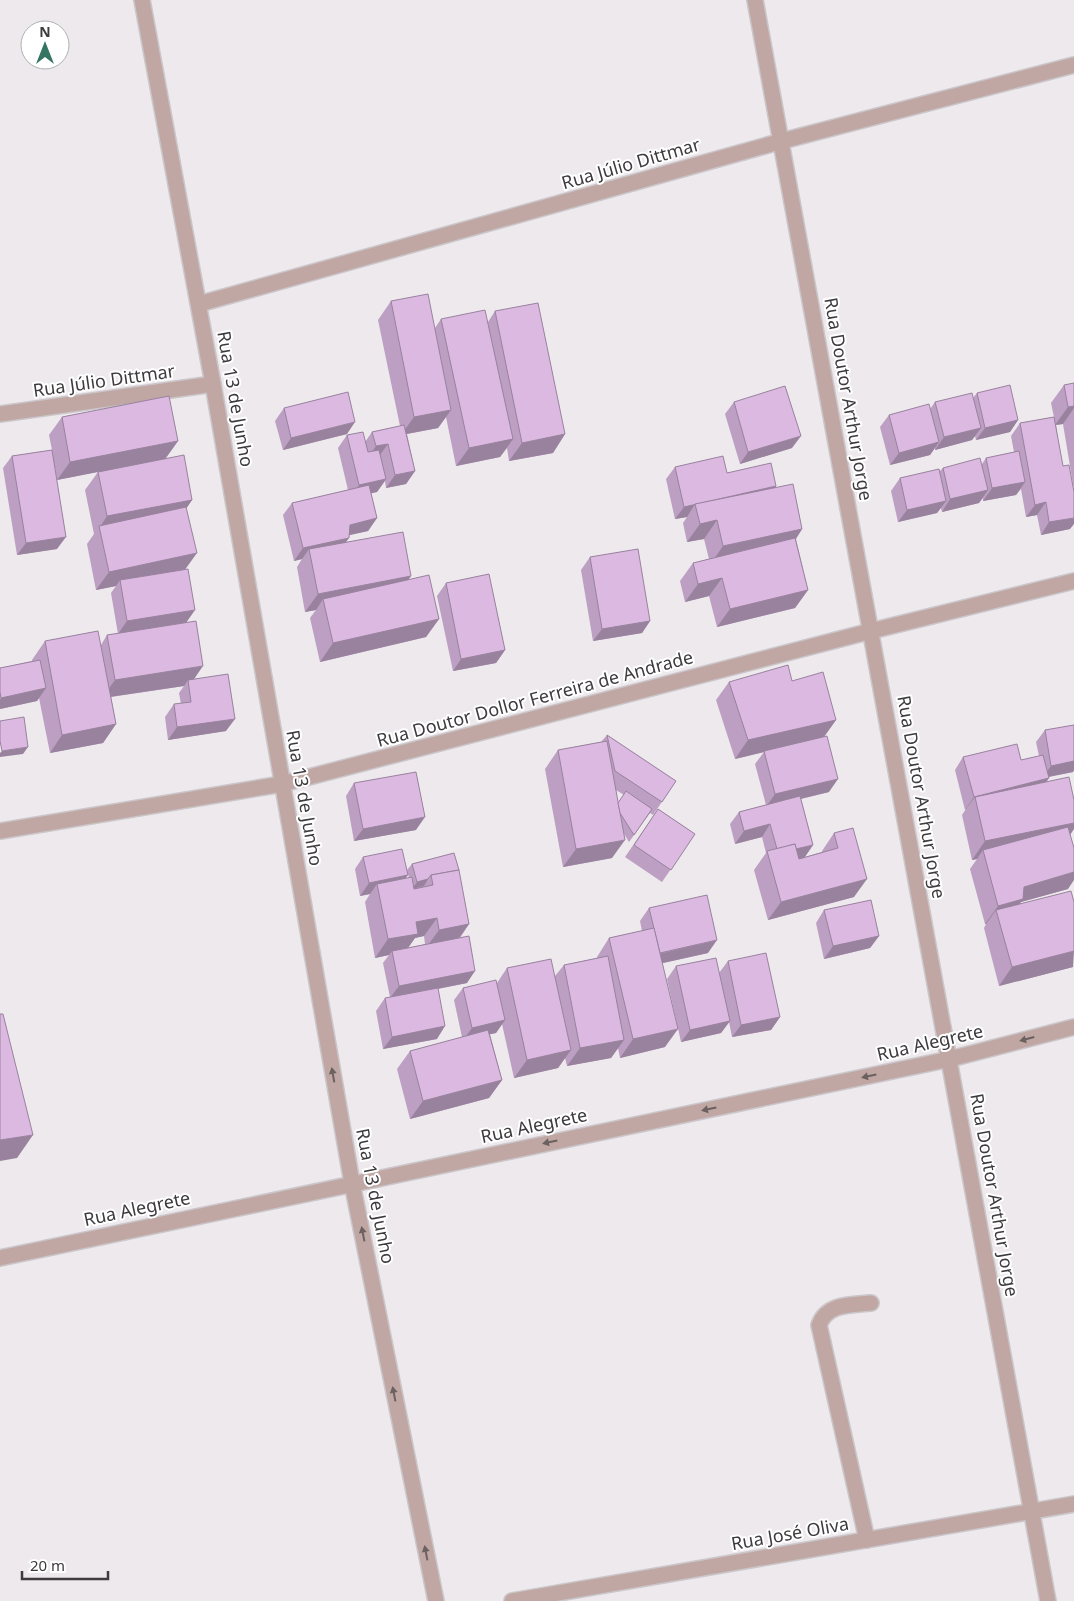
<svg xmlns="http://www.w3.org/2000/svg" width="1074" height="1601" font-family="'Noto Sans',sans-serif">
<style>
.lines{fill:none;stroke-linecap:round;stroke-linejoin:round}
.street-casing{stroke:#cac6ca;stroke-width:18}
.street{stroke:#c0a7a3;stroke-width:15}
.wall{fill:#bc9fc2;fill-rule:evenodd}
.shaded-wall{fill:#99829e}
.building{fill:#dbb9e1;stroke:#99829e}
.oneway{fill:#6b6161}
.labels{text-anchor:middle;stroke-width:4;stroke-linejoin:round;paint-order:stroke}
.street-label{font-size:18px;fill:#3d3b3d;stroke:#fff}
</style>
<rect width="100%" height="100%" fill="#ede9ed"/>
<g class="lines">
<g class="street-casing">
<g id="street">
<path d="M 142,0 L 213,384 L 352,1183 L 436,1601"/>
<path d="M 755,0 L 1048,1601"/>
<path d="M 199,304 L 782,141 L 1074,65"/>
<path d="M 0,414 L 213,384"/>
<path d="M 0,831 L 282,784 L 871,631 L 1074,581"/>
<path d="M 0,1258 L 950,1059 L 1074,1027"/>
<path d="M 867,1540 L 819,1325 C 827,1303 851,1305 871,1303"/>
<path d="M 512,1601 L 1074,1504"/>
</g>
</g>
<use href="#street" class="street"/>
</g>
<g class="wall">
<path d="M 391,301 L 435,328 L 441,319 L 488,322 L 495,311 L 565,434 L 553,453 L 509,461 L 507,448 L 500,457 L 456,466 L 446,417 L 438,428 L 407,434 L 415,471 L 406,484 L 386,488 L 385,481 L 377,492 L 371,493 L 377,518 L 368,531 L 349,535 L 346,542 L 411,576 L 408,580 L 439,619 L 426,637 L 320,662 L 310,618 L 316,610 L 305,612 L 297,567 L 302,559 L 294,561 L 283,515 L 292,503 L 348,490 L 338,448 L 347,435 L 365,442 L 372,432 L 400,426 L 378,320 Z"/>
<path d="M 1074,383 L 1074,490 L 1063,424 L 1056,425 L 1070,529 L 1041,535 L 1037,515 L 1026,517 L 1021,489 L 1016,495 L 983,501 L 983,498 L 979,503 L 942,512 L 941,508 L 937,513 L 898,522 L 891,491 L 900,478 L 939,472 L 943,468 L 982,464 L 986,458 L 1014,452 L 1011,436 L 1020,423 L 1054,417 L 1051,403 L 1064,385 Z"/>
<path d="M 977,393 L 1018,420 L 1010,432 L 976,440 L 975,436 L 972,440 L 935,450 L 935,448 L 930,455 L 890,465 L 880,427 L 889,415 L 930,409 L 935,402 L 973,398 Z"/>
<path d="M 734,402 L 792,448 L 740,464 L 725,414 Z"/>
<path d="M 284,408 L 347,434 L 283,450 L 275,421 Z"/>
<path d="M 62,417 L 178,441 L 166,458 L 192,500 L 186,508 L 185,570 L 186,623 L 152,628 L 194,679 L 226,731 L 168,740 L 165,717 L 174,704 L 181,704 L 179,693 L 184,686 L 111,697 L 116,724 L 103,743 L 50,753 L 39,698 L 37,701 L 0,709 L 0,668 L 32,661 L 32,660 L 45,641 L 101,645 L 107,635 L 118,634 L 111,593 L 116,586 L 96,590 L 87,544 L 94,534 L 85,490 L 98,472 L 116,468 L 57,480 L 55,467 L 57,549 L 17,555 L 3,468 L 12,456 L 52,450 L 49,435 Z"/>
<path d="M 675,467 L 727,473 L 776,486 L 776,488 L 802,529 L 796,539 L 808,590 L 795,608 L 717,627 L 709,596 L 685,602 L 680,581 L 693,563 L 709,559 L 704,539 L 687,542 L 683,523 L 687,517 L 675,519 L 666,479 Z"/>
<path d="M 590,557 L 650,621 L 642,633 L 593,641 L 581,570 Z"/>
<path d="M 446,583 L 505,650 L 496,663 L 453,671 L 437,596 Z"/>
<path d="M 792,681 L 836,720 L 824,737 L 829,792 L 801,799 L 813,845 L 805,857 L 822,852 L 822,851 L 834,833 L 854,897 L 768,920 L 754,870 L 766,853 L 762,837 L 735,844 L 730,824 L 739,812 L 766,805 L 755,764 L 764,752 L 735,759 L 716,700 L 729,682 Z"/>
<path d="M 1074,725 L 1074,770 L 1073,772 L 1049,777 L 1049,778 L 1046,782 L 1070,835 L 1068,889 L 1021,902 L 1020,904 L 1073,967 L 999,986 L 984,928 L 986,924 L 985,924 L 970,869 L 977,859 L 972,860 L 962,815 L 966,809 L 965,810 L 955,770 L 963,757 L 1021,760 L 1039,756 L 1036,742 L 1045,730 Z"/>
<path d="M 607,735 L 676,781 L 653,815 L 650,813 L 629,842 L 623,832 L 612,858 L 563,867 L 545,769 L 558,750 L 601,742 ZM 616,790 L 624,795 L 618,803 Z"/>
<path d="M 354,783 L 416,830 L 354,841 L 346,796 Z"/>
<path d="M 658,809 L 695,834 L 662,882 L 625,857 Z"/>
<path d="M 454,853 L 469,924 L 460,938 L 467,983 L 438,989 L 437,1039 L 383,1049 L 376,1011 L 385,998 L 390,997 L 383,963 L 389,955 L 375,958 L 365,902 L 370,894 L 360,896 L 355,869 L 363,857 L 405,879 L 409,878 L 407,870 L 412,864 ZM 424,936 L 425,944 L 408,948 L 415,938 Z"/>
<path d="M 649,908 L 708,953 L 662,963 L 665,1047 L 620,1058 L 618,1048 L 611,1058 L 567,1066 L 565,1058 L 558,1068 L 514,1078 L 502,1024 L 496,1033 L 490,1034 L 502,1080 L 489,1098 L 410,1119 L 397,1069 L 410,1051 L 462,1037 L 454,1000 L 463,988 L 497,983 L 507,968 L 555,976 L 564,965 L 597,958 L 597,957 L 609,938 L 642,931 L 640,921 Z"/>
<path d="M 824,910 L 879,936 L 870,948 L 824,959 L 816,923 Z"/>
<path d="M 728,961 L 780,1017 L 771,1030 L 732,1037 L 729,1022 L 721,1033 L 681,1042 L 667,979 L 676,966 L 719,973 Z"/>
</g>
<g class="shaded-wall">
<path d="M 1074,406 L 1074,408 L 1063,424 L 1055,425 L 1068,407 Z"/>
<path d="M 451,410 L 438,428 L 401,435 L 414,417 Z"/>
<path d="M 1018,420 L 1010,432 L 976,440 L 985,428 Z"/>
<path d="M 355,422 L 347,434 L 283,450 L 291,438 Z"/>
<path d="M 981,428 L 972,440 L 935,450 L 944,437 Z"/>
<path d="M 565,434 L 553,453 L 509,461 L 522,443 Z"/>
<path d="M 801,436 L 792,448 L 740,464 L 748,452 Z"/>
<path d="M 513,439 L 500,457 L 456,466 L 469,448 Z"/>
<path d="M 178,441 L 165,459 L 57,480 L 70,462 Z"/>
<path d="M 939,442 L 930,455 L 890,465 L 899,453 Z"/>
<path d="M 388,444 L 379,456 L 367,459 L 376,446 Z"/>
<path d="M 415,471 L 406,484 L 386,488 L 395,475 Z"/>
<path d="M 386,479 L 377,492 L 350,498 L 359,485 Z"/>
<path d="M 1025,482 L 1016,495 L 983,501 L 992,488 Z"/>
<path d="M 776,486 L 768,499 L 695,504 L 687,517 L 675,519 L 684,507 Z"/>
<path d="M 988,490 L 979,503 L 942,512 L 950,499 Z"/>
<path d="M 192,500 L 180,518 L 100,527 L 107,516 Z"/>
<path d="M 946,501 L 937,513 L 898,522 L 907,510 Z"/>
<path d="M 1046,502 L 1037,515 L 1026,517 L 1035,505 Z"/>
<path d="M 377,518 L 368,531 L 341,537 L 350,525 Z"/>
<path d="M 1074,518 L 1074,524 L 1070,529 L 1041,535 L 1049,522 Z"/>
<path d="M 717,520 L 704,539 L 687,542 L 700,524 Z"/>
<path d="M 802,529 L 790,548 L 710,565 L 723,546 Z"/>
<path d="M 66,537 L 57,549 L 17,555 L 26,543 Z"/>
<path d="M 349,538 L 340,550 L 309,549 L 302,559 L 294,561 L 303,548 Z"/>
<path d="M 197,553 L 184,571 L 120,580 L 116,586 L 96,590 L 109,572 Z"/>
<path d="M 411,576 L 398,594 L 323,599 L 316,610 L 305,612 L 318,594 Z"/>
<path d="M 722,578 L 709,596 L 685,602 L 698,584 Z"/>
<path d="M 808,590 L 795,608 L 717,627 L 730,609 Z"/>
<path d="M 195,610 L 186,623 L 118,634 L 127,621 Z"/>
<path d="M 439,619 L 426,637 L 320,662 L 333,643 Z"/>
<path d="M 650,621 L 642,633 L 593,641 L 602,629 Z"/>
<path d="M 505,650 L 496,663 L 453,671 L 461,659 Z"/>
<path d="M 203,666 L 190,685 L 188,680 L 184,686 L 102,698 L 115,680 Z"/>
<path d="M 46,688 L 37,701 L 0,709 L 0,700 L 1,698 Z"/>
<path d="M 235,719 L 226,731 L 168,740 L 177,727 Z"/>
<path d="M 836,720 L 823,738 L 735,759 L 748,740 Z"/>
<path d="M 116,724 L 103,743 L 50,753 L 62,735 Z"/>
<path d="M 28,747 L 23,754 L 0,757 L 0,753 L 2,751 Z"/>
<path d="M 1074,761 L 1074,770 L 1073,772 L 1042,778 L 1051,766 Z"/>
<path d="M 1049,778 L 1040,791 L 975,797 Z"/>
<path d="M 838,779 L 829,792 L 766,807 L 775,794 Z"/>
<path d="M 974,797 L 975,797 L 966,809 L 965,810 Z"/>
<path d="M 425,817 L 416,830 L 354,841 L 363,829 Z"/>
<path d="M 1074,823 L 1074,829 L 1066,841 L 983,850 L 977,859 L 972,860 L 985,841 Z"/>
<path d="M 770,824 L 762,837 L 735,844 L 744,831 Z"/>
<path d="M 625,840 L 612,858 L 563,867 L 576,849 Z"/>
<path d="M 813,845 L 804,858 L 771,865 L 778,853 Z"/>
<path d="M 1074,872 L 1074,880 L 1068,889 L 1021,902 L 1010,917 L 996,910 L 986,924 L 985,924 L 998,906 L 1024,887 Z"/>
<path d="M 408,875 L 399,888 L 377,884 L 370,894 L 360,896 L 369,883 Z"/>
<path d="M 428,879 L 424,886 L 412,889 L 417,882 Z"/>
<path d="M 867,879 L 854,897 L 768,920 L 781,902 Z"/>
<path d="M 437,918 L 424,936 L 415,938 L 405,952 L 392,951 L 389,955 L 375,958 L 388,939 L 416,922 Z"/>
<path d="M 469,924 L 456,942 L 426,948 L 439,930 Z"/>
<path d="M 879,936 L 870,948 L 824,959 L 833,946 Z"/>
<path d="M 717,940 L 708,953 L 650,966 L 659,954 Z"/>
<path d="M 1074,951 L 1073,967 L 999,986 L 1012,967 Z"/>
<path d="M 475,971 L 467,983 L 390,998 L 399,986 Z"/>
<path d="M 780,1017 L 771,1030 L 732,1037 L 741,1025 Z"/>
<path d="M 505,1020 L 496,1033 L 463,1040 L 472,1028 Z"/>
<path d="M 730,1021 L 721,1033 L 681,1042 L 690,1030 Z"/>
<path d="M 445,1026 L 437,1039 L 383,1049 L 392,1037 Z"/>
<path d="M 678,1029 L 665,1047 L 620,1058 L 633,1039 Z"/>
<path d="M 624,1040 L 611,1058 L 567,1066 L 580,1048 Z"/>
<path d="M 571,1050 L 558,1068 L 514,1078 L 527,1060 Z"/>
<path d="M 502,1080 L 489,1098 L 410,1119 L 423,1101 Z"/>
<path d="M 33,1135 L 17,1158 L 0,1161 L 0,1140 Z"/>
</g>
<g class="building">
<path d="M 428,294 L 451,410 L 414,417 L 391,301 Z"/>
<path d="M 538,303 L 565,434 L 522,443 L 495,311 Z"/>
<path d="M 485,310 L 513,439 L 469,448 L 441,319 Z"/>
<path d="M 1074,383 L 1074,406 L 1068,407 L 1064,385 Z"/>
<path d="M 1010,385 L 1018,420 L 985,428 L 977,393 Z"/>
<path d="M 785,386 L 801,436 L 748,452 L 734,402 Z"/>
<path d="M 348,392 L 355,422 L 291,438 L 284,408 Z"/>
<path d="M 972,393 L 981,428 L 944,437 L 935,402 Z"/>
<path d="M 169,396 L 178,441 L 70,462 L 62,417 Z"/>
<path d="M 929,404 L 939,442 L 899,453 L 889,415 Z"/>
<path d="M 1054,417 L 1063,466 L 1069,465 L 1074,492 L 1074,518 L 1049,522 L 1046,502 L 1035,505 L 1020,423 Z"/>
<path d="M 404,425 L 415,471 L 395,475 L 388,444 L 376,446 L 372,432 Z"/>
<path d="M 363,432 L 368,452 L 379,450 L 386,479 L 359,485 L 347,435 Z"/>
<path d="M 52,450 L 66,537 L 26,543 L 12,456 Z"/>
<path d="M 1019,451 L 1025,482 L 992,488 L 986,458 Z"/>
<path d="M 184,455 L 192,500 L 107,516 L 98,472 Z"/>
<path d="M 723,456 L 727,473 L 771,463 L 776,486 L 684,507 L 675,467 Z"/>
<path d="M 980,458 L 988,490 L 950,499 L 943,468 Z"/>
<path d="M 939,469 L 946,501 L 907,510 L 900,478 Z"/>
<path d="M 793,484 L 802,529 L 723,546 L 717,520 L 700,524 L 695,504 Z"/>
<path d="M 369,485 L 377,518 L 350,525 L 349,538 L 303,548 L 292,503 Z"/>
<path d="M 186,507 L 197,553 L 109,572 L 99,526 Z"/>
<path d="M 403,532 L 411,576 L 318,594 L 309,549 Z"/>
<path d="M 795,538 L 808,590 L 730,609 L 722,578 L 698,584 L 693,563 Z"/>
<path d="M 638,549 L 650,621 L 602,629 L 590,557 Z"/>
<path d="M 188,569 L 195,610 L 127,621 L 120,580 Z"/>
<path d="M 489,574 L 505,650 L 461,659 L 446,583 Z"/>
<path d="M 429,575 L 439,619 L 333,643 L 323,599 Z"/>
<path d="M 196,621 L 203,666 L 115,680 L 107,635 Z"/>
<path d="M 98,631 L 116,724 L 62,735 L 45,641 Z"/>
<path d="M 40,660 L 46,688 L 1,698 L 0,692 L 0,668 Z"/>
<path d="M 788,665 L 792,681 L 823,672 L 836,720 L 748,740 L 729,682 Z"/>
<path d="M 228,674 L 235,719 L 177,727 L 174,704 L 191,702 L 188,680 Z"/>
<path d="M 24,717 L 28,747 L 2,751 L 0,741 L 0,721 Z"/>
<path d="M 1074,725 L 1074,761 L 1051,766 L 1045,730 Z"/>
<path d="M 607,735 L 676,781 L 662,802 L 615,771 Z"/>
<path d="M 827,736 L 838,779 L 775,794 L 764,751 Z"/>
<path d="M 607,741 L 625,840 L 576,849 L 558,750 Z"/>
<path d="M 1017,744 L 1021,760 L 1043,755 L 1049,778 L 974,797 L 963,757 Z"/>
<path d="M 416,772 L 425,817 L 363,829 L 354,783 Z"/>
<path d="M 1069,777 L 1074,800 L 1074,823 L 985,841 L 975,797 Z"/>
<path d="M 626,791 L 652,809 L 634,835 L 620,813 L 618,803 Z"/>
<path d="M 800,796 L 813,845 L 796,849 L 795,844 L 777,849 L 770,824 L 744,831 L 739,812 Z"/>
<path d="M 658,809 L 695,834 L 671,870 L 634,845 Z"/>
<path d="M 1068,827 L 1074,848 L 1074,872 L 1024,887 L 1023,899 L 998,906 L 983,850 Z"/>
<path d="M 853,828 L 867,879 L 781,902 L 767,851 L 795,844 L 799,859 L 838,848 L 834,833 Z"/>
<path d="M 402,849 L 408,875 L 369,883 L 363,857 Z"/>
<path d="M 454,853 L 459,870 L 431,875 L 428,879 L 417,882 L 412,864 Z"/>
<path d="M 459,870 L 469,924 L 439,930 L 437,918 L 416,922 L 418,934 L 388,939 L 377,884 L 412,877 L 414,889 L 433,885 L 431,875 Z"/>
<path d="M 1071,891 L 1074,902 L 1074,951 L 1012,967 L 996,910 Z"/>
<path d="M 707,895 L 717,940 L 660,953 L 649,908 Z"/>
<path d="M 871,900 L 879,936 L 833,946 L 824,910 Z"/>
<path d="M 654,928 L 678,1029 L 633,1039 L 609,938 Z"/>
<path d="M 469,936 L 475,971 L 399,986 L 392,951 Z"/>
<path d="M 766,953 L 780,1017 L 741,1025 L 728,961 Z"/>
<path d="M 608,956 L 624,1040 L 580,1048 L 564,965 Z"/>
<path d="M 716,958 L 730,1021 L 690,1030 L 676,966 Z"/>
<path d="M 551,959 L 571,1050 L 527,1060 L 507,968 Z"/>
<path d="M 496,980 L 505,1020 L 472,1028 L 463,988 Z"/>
<path d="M 438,988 L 445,1026 L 392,1037 L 385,998 Z"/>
<path d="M 0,1014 L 3,1014 L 33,1135 L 0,1140 Z"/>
<path d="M 488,1030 L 502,1080 L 423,1101 L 410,1051 Z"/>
</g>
<defs><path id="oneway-solid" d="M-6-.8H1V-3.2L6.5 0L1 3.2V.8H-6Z" transform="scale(1.25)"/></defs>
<g class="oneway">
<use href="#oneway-solid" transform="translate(1027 1039) rotate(165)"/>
<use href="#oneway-solid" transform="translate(333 1075) rotate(-100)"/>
<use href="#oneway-solid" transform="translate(869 1076) rotate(168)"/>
<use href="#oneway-solid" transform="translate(709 1109) rotate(168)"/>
<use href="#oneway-solid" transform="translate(550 1142) rotate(168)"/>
<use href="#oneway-solid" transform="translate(363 1234) rotate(-101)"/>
<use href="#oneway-solid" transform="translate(394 1394) rotate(-101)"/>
<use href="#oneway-solid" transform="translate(426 1553) rotate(-101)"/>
</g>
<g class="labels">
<g class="street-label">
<text transform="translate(631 164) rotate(-16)" y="6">Rua Júlio Dittmar</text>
<text transform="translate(104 381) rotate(-8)" y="6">Rua Júlio Dittmar</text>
<text transform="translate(235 399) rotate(80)" y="6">Rua 13 de Junho</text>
<text transform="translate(848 399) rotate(80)" y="6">Rua Doutor Arthur Jorge</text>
<text transform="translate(535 699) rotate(-15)" y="6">Rua Doutor Dollor Ferreira de Andrade</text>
<text transform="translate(921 797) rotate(80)" y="6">Rua Doutor Arthur Jorge</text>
<text transform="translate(304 798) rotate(80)" y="6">Rua 13 de Junho</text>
<text transform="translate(930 1043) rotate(-13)" y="6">Rua Alegrete</text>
<text transform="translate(534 1126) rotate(-12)" y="6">Rua Alegrete</text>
<text transform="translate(994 1195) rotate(80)" y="6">Rua Doutor Arthur Jorge</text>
<text transform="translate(375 1196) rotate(79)" y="6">Rua 13 de Junho</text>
<text transform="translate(137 1209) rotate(-12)" y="6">Rua Alegrete</text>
<text transform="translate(790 1534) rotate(-10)" y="6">Rua José Oliva</text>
</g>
</g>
<g transform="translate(45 45)"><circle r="24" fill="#ffffff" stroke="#b1b1b1"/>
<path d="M0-4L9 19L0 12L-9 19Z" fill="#347463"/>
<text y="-8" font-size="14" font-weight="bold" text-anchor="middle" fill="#3d3b3d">N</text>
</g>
<path d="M22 1571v8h86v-8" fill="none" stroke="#3d3b3d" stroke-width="2.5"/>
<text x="30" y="1571" font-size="15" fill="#3d3b3d" stroke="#ffffff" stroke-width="4" paint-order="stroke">20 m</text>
</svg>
